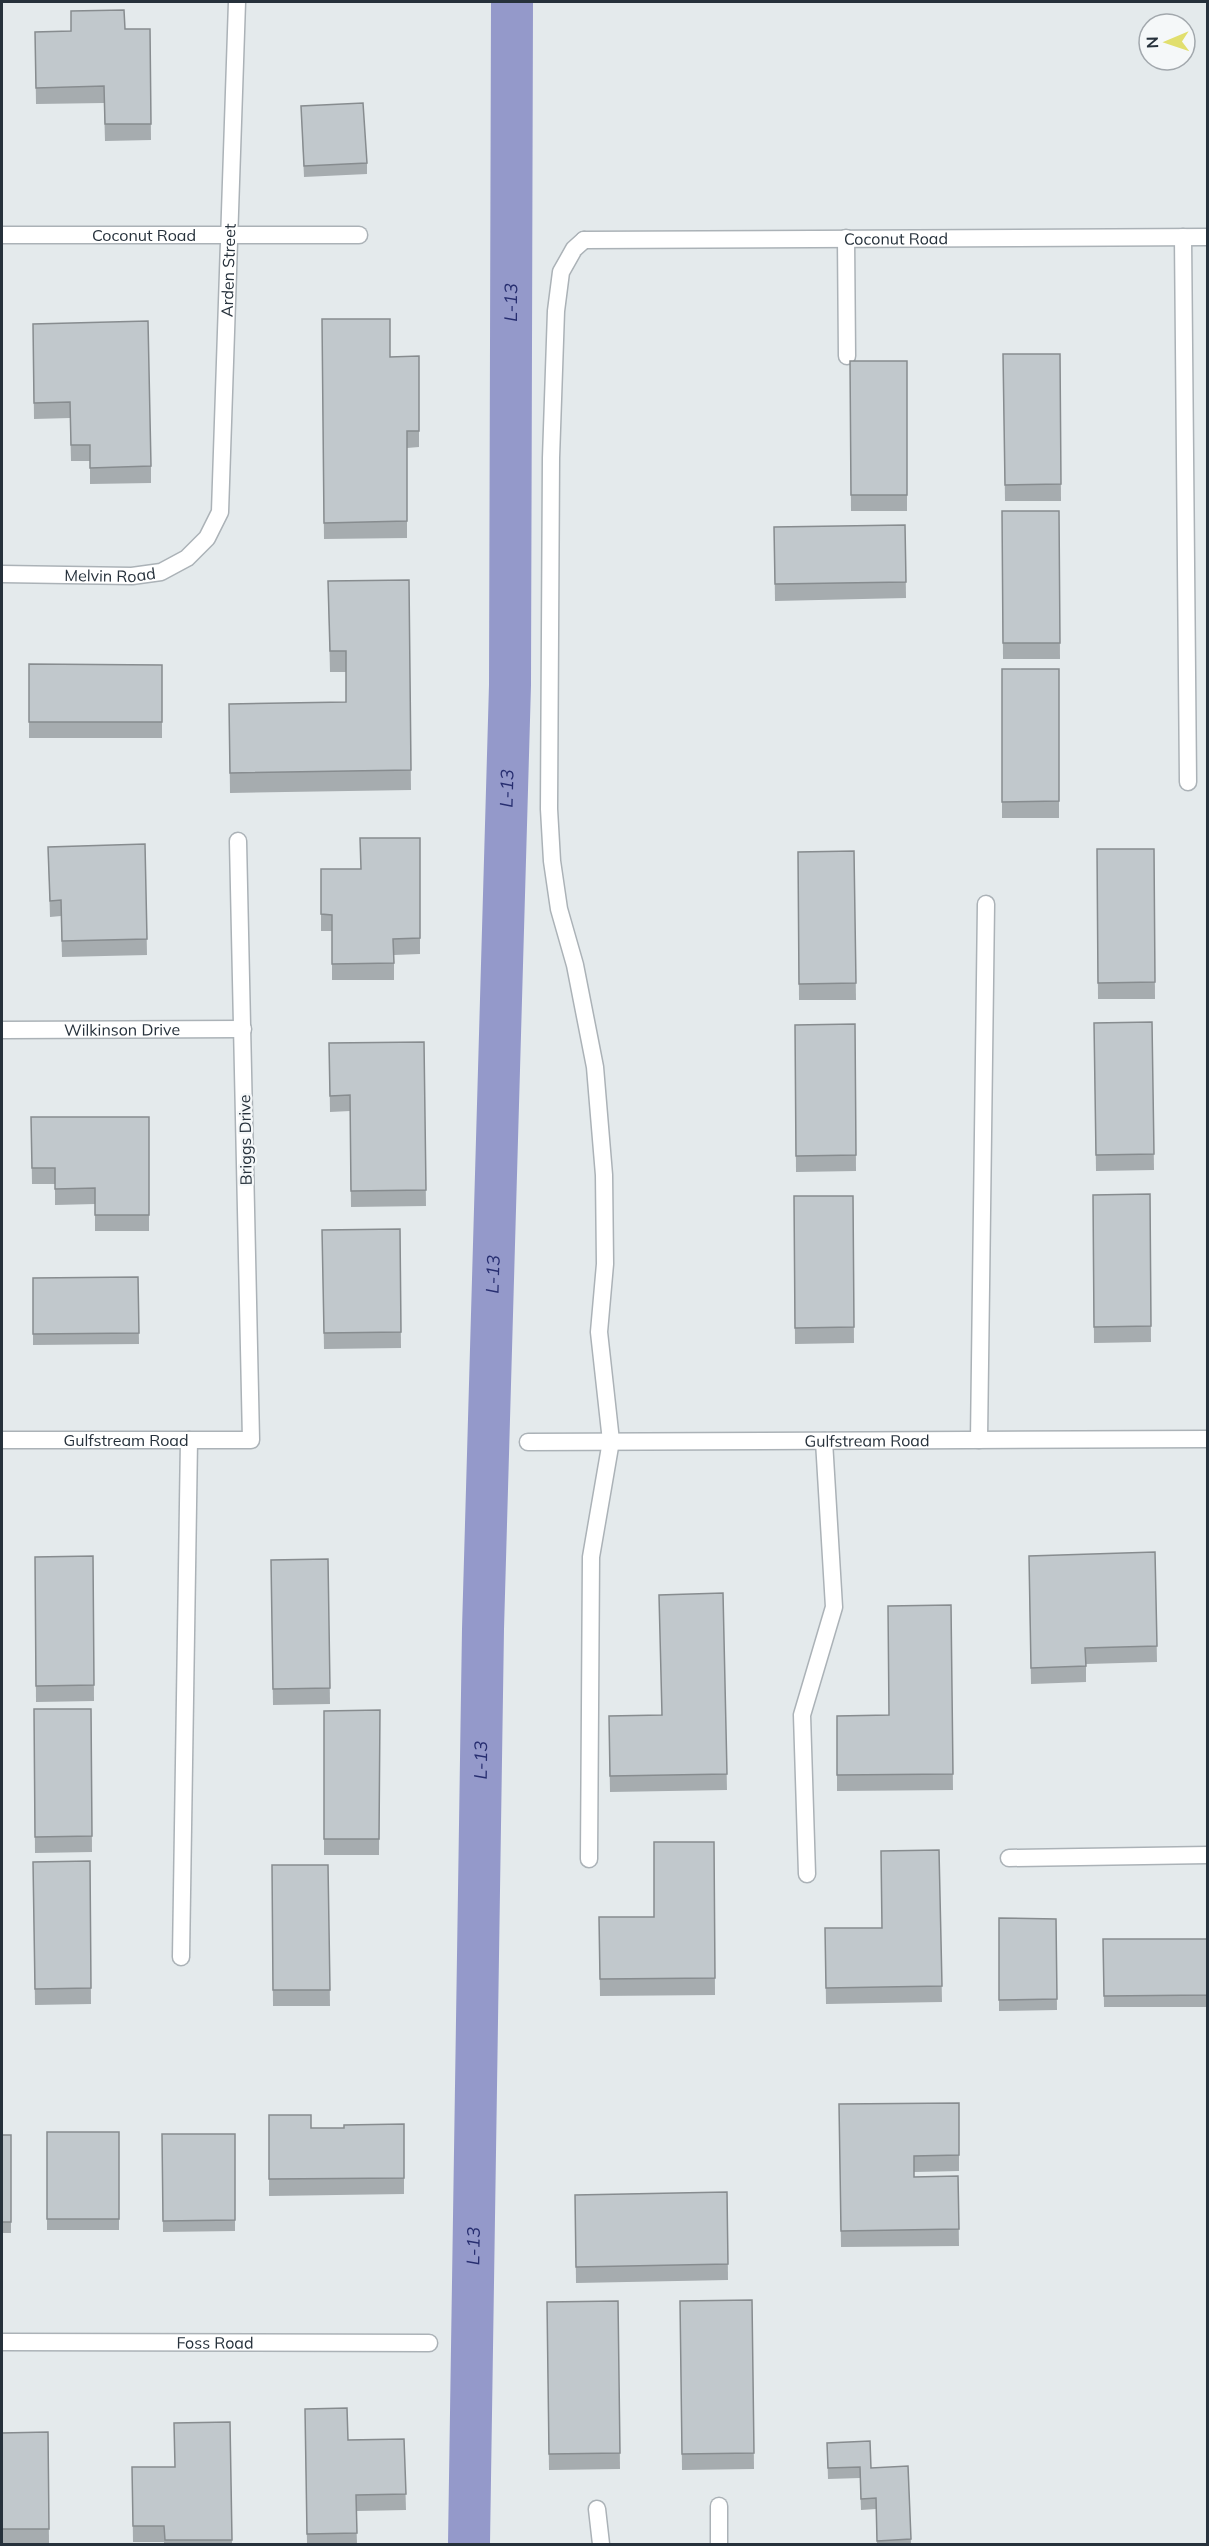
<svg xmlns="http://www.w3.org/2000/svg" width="1209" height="2546" font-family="Mulish,sans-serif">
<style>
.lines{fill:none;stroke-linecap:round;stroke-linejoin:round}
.canal{stroke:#9499ca;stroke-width:42}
.service-casing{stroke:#abb2b7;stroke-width:19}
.minor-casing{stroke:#abb2b7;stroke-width:19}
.service{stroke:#fff;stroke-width:16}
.minor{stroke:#fff;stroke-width:16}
.wall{fill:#a6acaf}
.building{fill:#c1c8cc;stroke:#878c8f;stroke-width:1.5}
.labels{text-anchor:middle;stroke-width:4.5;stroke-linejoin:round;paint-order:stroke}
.street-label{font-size:16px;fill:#26313b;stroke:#f5f8f9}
.water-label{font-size:18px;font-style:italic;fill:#272e70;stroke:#f5f8f9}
</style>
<rect width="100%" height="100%" fill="#e4eaec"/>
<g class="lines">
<path class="canal" id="s1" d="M 469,2544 L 483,1629 L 510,685 L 512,2"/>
<g class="service-casing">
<g id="service">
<path d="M 1183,237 L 1188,782"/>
<path d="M 846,238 L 847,356"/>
<path d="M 584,240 L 574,249 L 561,272 L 556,311 L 551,458 L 549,809 L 552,861 L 559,909 L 575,965 L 595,1067 L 604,1175 L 605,1264 L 599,1332 L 611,1441 L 591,1557 L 589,1859"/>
<path d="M 979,1440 L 986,904"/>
<path d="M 1009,1858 L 1208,1855"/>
<path d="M 807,1874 L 802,1715 L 834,1607 L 824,1441"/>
<path d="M 181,1957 L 189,1440"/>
<path d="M 597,2509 L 601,2544"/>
<path d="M 719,2544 L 719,2506"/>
</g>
</g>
<g class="minor-casing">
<g id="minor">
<path id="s2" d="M 2,235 L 359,235"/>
<path id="s3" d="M 584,240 L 1208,237"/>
<path id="s4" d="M 2,574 L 132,576 L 161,572 L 187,558 L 207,538 L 220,512 L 237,2"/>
<path id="s5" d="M 2,1030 L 243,1029"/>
<path id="s6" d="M 2,1440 L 251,1440 L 238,841"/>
<path id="s7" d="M 528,1442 L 1208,1439"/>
<path id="s8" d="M 2,2342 L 429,2343"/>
</g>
</g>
<use href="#service" class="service"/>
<use href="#minor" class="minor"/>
</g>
<g class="wall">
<path d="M 125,29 L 150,29 L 151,140 L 105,141 L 104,103 L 36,104 L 35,32 Z"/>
<path d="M 301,106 L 367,163 L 367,174 L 304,177 Z"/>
<path d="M 322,319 L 390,357 L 419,356 L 419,447 L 407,448 L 407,538 L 324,539 Z"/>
<path d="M 33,324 L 151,466 L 151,483 L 90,484 L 90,461 L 71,461 L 70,418 L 34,419 Z"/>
<path d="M 1003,354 L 1060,354 L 1061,501 L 1005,501 Z"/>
<path d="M 850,361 L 907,361 L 907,511 L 851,511 Z"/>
<path d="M 1002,511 L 1059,511 L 1060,659 L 1003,659 Z"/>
<path d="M 905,525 L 906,598 L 775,601 L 774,527 Z"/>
<path d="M 409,580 L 411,790 L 230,793 L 229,704 L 346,702 L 346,672 L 330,672 L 328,581 Z"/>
<path d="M 29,664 L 162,665 L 162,738 L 29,738 Z"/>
<rect x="1002" y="669" width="57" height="149"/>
<path d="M 420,838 L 420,954 L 394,955 L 394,980 L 332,980 L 332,931 L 321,931 L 321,869 L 361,869 Z"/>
<path d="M 145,844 L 147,955 L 62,957 L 61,916 L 50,917 L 48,847 Z"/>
<path d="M 1097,849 L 1154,849 L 1155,999 L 1098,999 Z"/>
<path d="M 854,851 L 856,1000 L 799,1000 L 798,852 Z"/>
<path d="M 1152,1022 L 1154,1170 L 1096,1171 L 1094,1023 Z"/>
<path d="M 855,1024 L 856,1171 L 796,1172 L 795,1025 Z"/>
<path d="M 424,1042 L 426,1206 L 351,1207 L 350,1111 L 330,1112 L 329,1043 Z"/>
<path d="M 31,1117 L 149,1117 L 149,1231 L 95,1231 L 95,1204 L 55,1205 L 55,1184 L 32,1184 Z"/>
<path d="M 1150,1194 L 1151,1342 L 1094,1343 L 1093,1195 Z"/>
<path d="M 794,1196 L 853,1196 L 854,1343 L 795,1344 Z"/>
<path d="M 400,1229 L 401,1348 L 324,1349 L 322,1230 Z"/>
<path d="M 138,1277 L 139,1344 L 33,1345 L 33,1278 Z"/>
<path d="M 1155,1552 L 1157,1662 L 1086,1664 L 1086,1682 L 1031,1684 L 1029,1572 Z"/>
<path d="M 93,1556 L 94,1701 L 36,1702 L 35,1557 Z"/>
<path d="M 328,1559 L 330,1704 L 273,1705 L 271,1560 Z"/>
<path d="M 723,1593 L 727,1790 L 610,1792 L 609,1732 L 661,1715 Z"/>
<path d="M 951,1605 L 953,1790 L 837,1791 L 837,1716 L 889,1715 Z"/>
<path d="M 34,1709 L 91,1709 L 92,1852 L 35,1853 Z"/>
<path d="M 380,1710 L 379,1855 L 324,1855 L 324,1711 Z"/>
<path d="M 714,1842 L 715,1995 L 600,1996 L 599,1917 L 654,1917 Z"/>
<path d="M 939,1850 L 942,2002 L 826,2004 L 825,1928 L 882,1928 Z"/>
<path d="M 90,1861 L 91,2004 L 35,2005 L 33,1862 Z"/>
<path d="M 272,1865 L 328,1865 L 330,2006 L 273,2006 Z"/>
<path d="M 999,1918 L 1056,1919 L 1057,2010 L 999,2011 Z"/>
<path d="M 1103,1939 L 1208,1939 L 1208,2007 L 1104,2007 Z"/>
<path d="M 959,2103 L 959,2171 L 914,2172 L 914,2177 L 958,2176 L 959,2246 L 841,2247 L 839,2104 Z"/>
<path d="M 269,2115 L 311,2128 L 344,2128 L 404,2124 L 404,2194 L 269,2196 Z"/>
<rect x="47" y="2132" width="72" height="98"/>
<path d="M 162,2134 L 235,2134 L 235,2231 L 163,2232 Z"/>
<rect x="2" y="2135" width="9" height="98"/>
<path d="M 727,2192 L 728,2280 L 576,2283 L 575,2195 Z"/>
<path d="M 752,2300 L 754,2469 L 682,2470 L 680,2301 Z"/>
<path d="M 618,2301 L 620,2469 L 549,2470 L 547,2302 Z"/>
<path d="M 305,2409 L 348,2440 L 404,2439 L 406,2510 L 356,2511 L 357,2544 L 307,2544 Z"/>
<path d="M 230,2422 L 232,2544 L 164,2544 L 164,2542 L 133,2542 L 132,2467 L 175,2467 Z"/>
<path d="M 48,2432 L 49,2544 L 2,2544 L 2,2433 Z"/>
<path d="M 827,2443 L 871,2468 L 908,2466 L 911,2544 L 877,2544 L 876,2509 L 861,2510 L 860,2478 L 828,2479 Z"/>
</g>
<g class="building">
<path d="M 124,10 L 125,29 L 150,29 L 151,124 L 105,124 L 104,86 L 36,88 L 35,32 L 71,31 L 71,11 Z"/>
<path d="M 363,103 L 367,163 L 304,166 L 301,106 Z"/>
<path d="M 322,319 L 390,319 L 390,357 L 419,356 L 419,431 L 407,431 L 407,521 L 324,523 Z"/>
<path d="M 148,321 L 151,466 L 90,468 L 90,445 L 71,445 L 70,402 L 34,403 L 33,324 Z"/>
<path d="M 1003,354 L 1060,354 L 1061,484 L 1005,485 Z"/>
<path d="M 850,361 L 907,361 L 907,495 L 851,495 Z"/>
<path d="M 1002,511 L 1059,511 L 1060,643 L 1003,643 Z"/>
<path d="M 905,525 L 906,582 L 775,584 L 774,527 Z"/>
<path d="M 409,580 L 411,770 L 230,773 L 229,704 L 346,702 L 346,651 L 330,651 L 328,581 Z"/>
<path d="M 29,664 L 162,665 L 162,722 L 29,722 Z"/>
<path d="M 1002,669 L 1059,669 L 1059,801 L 1002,802 Z"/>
<path d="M 360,838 L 420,838 L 420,938 L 393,939 L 394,963 L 332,964 L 332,915 L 321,914 L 321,869 L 361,869 Z"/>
<path d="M 145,844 L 147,939 L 62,941 L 61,900 L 50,901 L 48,847 Z"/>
<path d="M 1097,849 L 1154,849 L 1155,982 L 1098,983 Z"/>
<path d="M 854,851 L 856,983 L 799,984 L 798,852 Z"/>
<path d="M 1152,1022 L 1154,1154 L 1096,1155 L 1094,1023 Z"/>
<path d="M 855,1024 L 856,1155 L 796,1156 L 795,1025 Z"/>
<path d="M 424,1042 L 426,1190 L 351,1191 L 350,1095 L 330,1096 L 329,1043 Z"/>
<path d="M 31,1117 L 149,1117 L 149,1215 L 95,1215 L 95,1188 L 55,1189 L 55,1168 L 32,1168 Z"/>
<path d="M 1150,1194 L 1151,1326 L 1094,1327 L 1093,1195 Z"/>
<path d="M 794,1196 L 853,1196 L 854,1327 L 795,1328 Z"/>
<path d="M 400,1229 L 401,1332 L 324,1333 L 322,1230 Z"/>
<path d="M 138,1277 L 139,1333 L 33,1334 L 33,1278 Z"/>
<path d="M 1155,1552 L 1157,1646 L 1085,1648 L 1086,1666 L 1031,1668 L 1029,1556 Z"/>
<path d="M 93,1556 L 94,1685 L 36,1686 L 35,1557 Z"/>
<path d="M 328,1559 L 330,1688 L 273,1689 L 271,1560 Z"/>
<path d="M 723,1593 L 727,1774 L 610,1776 L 609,1716 L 662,1715 L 659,1595 Z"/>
<path d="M 951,1605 L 953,1774 L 837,1775 L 837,1716 L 889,1715 L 888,1606 Z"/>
<path d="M 34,1709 L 91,1709 L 92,1836 L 35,1837 Z"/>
<path d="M 380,1710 L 379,1839 L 324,1839 L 324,1711 Z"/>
<path d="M 654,1842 L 714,1842 L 715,1978 L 600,1979 L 599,1917 L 654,1917 Z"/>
<path d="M 939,1850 L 942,1986 L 826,1988 L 825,1928 L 882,1928 L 881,1851 Z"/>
<path d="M 90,1861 L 91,1988 L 35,1989 L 33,1862 Z"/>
<path d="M 272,1865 L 328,1865 L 330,1990 L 273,1990 Z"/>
<path d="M 999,1918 L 1056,1919 L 1057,1999 L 999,2000 Z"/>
<path d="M 1103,1939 L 1208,1939 L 1208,1995 L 1104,1996 Z"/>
<path d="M 959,2103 L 959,2155 L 914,2156 L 914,2177 L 958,2176 L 959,2229 L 841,2231 L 839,2104 Z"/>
<path d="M 269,2115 L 311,2115 L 311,2128 L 344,2128 L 344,2125 L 404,2124 L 404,2178 L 269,2179 Z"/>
<rect x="47" y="2132" width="72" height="87"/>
<path d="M 162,2134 L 235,2134 L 235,2220 L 163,2221 Z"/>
<rect x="2" y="2135" width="9" height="87"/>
<path d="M 727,2192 L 728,2264 L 576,2267 L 575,2195 Z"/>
<path d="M 752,2300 L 754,2453 L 682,2454 L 680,2301 Z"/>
<path d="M 618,2301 L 620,2453 L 549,2454 L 547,2302 Z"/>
<path d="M 347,2408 L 348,2440 L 404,2439 L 406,2494 L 356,2495 L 357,2533 L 307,2534 L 305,2409 Z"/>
<path d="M 230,2422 L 232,2540 L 165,2540 L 164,2526 L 133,2526 L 132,2467 L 175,2467 L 174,2423 Z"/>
<path d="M 48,2432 L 49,2529 L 2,2529 L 2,2433 Z"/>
<path d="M 870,2441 L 871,2468 L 908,2466 L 911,2539 L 877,2541 L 876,2498 L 861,2499 L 860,2467 L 828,2468 L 827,2443 Z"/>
</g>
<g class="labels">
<g class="street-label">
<text dy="6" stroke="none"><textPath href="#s2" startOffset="142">Coconut Road</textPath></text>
<text dy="6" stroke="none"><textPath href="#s3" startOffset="312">Coconut Road</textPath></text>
<text dy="6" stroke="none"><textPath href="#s4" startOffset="488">Arden Street</textPath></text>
<text dy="6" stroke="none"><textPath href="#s4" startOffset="108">Melvin Road</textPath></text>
<text dy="6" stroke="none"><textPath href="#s5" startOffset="120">Wilkinson Drive</textPath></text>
<text transform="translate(245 1140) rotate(-91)" y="6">Briggs Drive</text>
<text dy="6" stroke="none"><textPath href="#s6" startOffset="124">Gulfstream Road</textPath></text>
<text dy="6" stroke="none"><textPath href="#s7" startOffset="339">Gulfstream Road</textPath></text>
<text dy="6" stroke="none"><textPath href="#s8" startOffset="213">Foss Road</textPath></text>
</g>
<g class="water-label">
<text dy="6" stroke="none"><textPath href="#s1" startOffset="2242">L-13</textPath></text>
<text dy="6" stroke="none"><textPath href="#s1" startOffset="1756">L-13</textPath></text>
<text dy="6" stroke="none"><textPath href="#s1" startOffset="1270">L-13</textPath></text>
<text dy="6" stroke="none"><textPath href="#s1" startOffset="784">L-13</textPath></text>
<text dy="6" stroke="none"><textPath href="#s1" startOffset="298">L-13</textPath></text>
</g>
</g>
<rect width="1209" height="2546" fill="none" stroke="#26313b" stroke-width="6"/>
<g transform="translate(1167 42) rotate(268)"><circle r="28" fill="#f5f8f9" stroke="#a2a8ad" stroke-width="1.5"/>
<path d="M0-4.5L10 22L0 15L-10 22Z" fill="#e1df6e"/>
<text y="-9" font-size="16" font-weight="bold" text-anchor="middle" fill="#26313b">N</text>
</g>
</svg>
